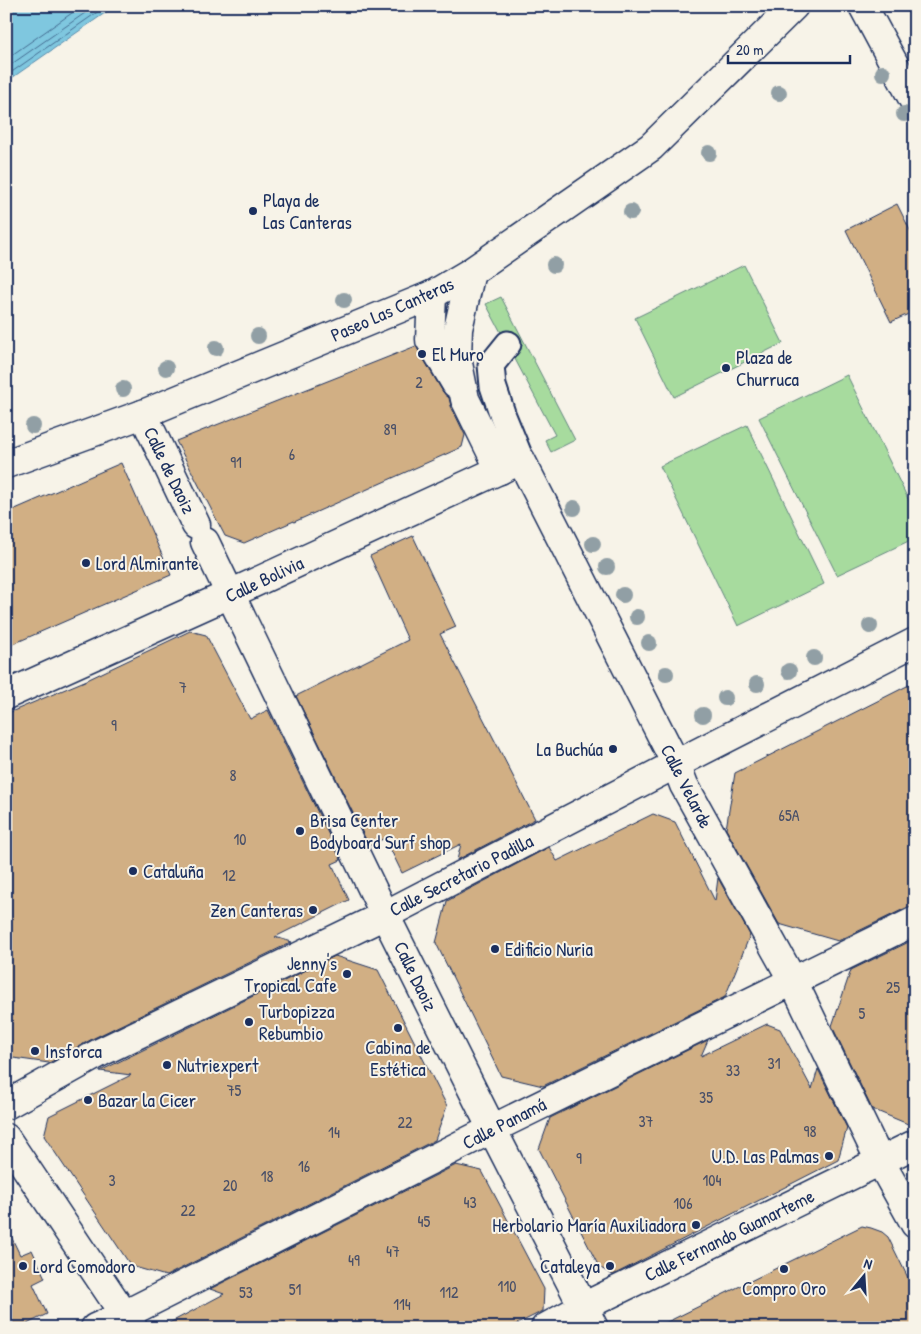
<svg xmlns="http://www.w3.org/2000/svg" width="921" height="1334" font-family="'Patrick Hand',sans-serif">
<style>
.green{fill:#a7db9e;stroke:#61857e}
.water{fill:#7fc7df;stroke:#578aab}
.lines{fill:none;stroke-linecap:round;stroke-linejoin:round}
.shore{stroke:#436c92;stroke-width:1}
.building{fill:#d1af84;stroke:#1b2f5e}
.service-casing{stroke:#1b2f5e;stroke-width:29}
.pedestrian-casing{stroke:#1b2f5e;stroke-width:31}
.minor-casing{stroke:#1b2f5e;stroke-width:31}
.tertiary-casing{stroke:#1b2f5e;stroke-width:31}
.service{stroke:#f7f3e8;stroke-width:25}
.pedestrian{stroke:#f7f3e8;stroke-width:28}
.minor{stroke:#f7f3e8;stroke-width:28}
.tertiary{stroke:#f7f3e8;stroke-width:28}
.tree{fill:#919fa5}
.poi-dot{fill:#1b2f5e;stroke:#f7f3e8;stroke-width:2}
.labels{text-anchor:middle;stroke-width:4;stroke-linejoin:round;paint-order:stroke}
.number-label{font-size:16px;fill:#484f68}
.poi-label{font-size:19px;fill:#1b2f5e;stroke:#f7f3e8;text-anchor:start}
.street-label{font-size:19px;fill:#1b2f5e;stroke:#f7f3e8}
</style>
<rect width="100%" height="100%" fill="#f7f3e8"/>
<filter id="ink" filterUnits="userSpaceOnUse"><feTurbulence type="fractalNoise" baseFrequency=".02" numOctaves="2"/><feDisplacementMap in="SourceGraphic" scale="10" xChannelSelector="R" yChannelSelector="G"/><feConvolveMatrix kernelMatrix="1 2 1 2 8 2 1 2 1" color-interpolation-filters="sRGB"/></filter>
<g filter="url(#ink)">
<g class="green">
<path d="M 744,265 L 783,343 L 674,397 L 635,318 Z"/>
<path d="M 501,297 L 575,440 L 551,452 L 545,440 L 555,435 L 486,304 Z"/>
<path d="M 847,375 L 915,513 L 915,538 L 837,575 L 759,418 Z"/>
<path d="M 747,425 L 824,584 L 738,626 L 660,466 Z"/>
</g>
<path class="water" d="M 6,6 L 115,6 L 6,82 Z"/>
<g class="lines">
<g class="shore">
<path d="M 6,59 L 82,6"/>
<path d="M 6,68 L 95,6"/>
<path d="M 6,76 L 106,6"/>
</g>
</g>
<g class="building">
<path d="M 897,204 L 915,240 L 915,311 L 891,322 L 846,230 Z"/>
<path d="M 416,346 L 443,392 L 449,398 L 451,406 L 465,435 L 462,447 L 294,522 L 294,521 L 244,543 L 225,536 L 176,441 Z"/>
<path d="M 121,463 L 171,575 L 6,647 L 6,513 Z"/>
<path d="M 413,536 L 456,627 L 440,634 L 535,819 L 457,860 L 461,844 L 402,873 L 385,838 L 369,846 L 296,696 L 408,640 L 370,556 Z"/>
<path d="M 190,631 L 206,635 L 250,719 L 268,710 L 341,860 L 332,864 L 349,900 L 275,937 L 292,942 L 94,1038 L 49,1063 L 6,1057 L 6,714 L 87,680 Z"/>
<path d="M 915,682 L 915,906 L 908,907 L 838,941 L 779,924 L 726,829 L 735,773 Z"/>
<path d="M 653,814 L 675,822 L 715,901 L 718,878 L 750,935 L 725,997 L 543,1086 L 501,1076 L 436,943 L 447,901 L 549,847 L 557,861 Z"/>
<path d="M 915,939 L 915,1127 L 872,1109 L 832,1026 L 851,970 Z"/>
<path d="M 335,956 L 378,970 L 447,1106 L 435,1140 L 166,1276 L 131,1266 L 44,1136 L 49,1116 L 131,1075 L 100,1071 Z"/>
<path d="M 767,1024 L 780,1029 L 812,1089 L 818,1069 L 847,1128 L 838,1160 L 613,1275 L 599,1267 L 539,1149 L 550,1118 L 708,1040 L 701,1056 Z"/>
<path d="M 456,1165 L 482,1171 L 544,1289 L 543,1311 L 509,1328 L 160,1328 L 224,1294 L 210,1289 Z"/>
<path d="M 6,1226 L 20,1255 L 32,1250 L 45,1278 L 33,1284 L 47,1314 L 19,1328 L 6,1328 Z"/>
<path d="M 862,1226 L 871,1228 L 882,1232 L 888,1237 L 915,1292 L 915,1328 L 655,1328 Z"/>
</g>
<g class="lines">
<g class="service-casing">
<path id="service" d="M 508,344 L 491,365 L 493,386 L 503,416 L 521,460"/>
</g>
<g class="pedestrian-casing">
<g id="pedestrian">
<path d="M 863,6 L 915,103"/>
<path d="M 471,272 L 458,329 L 457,358 L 465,399 L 500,470"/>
<path d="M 432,295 L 430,340 L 456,384"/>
<path d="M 143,414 L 196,525"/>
<path d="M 6,464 L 143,414 L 432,295 L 471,272 L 651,147 L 794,6"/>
<path d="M 205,542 L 230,594"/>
</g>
</g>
<g class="minor-casing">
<g id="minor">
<path d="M 230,594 L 385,915 L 492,1129 L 594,1328"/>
<path d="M 6,695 L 230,594 L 521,460 L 676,764 L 684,785 L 793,981 L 880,1161 L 915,1224"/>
<path d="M 6,1105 L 101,1052 L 385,915 L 676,764 L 915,642"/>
<path d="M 6,1138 L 133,1328"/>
<path d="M 95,1328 L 124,1315 L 492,1129 L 915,921"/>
</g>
</g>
<g class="tertiary-casing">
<path id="tertiary" d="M 545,1328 L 583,1307 L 915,1144"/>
</g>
<use href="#service" class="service"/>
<use href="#pedestrian" class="pedestrian"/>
<use href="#minor" class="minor"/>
<use href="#tertiary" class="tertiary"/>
</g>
<g class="tree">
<circle cx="883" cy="73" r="8"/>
<circle cx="779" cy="93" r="8"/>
<circle cx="904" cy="114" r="8"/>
<circle cx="709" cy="153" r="8"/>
<circle cx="631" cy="212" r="8"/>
<circle cx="554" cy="265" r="8"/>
<circle cx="344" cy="300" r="8"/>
<circle cx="258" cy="336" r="8"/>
<circle cx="216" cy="348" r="8"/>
<circle cx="166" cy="368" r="8"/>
<circle cx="123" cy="389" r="8"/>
<circle cx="33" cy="426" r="8"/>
<circle cx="574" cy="508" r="8"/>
<circle cx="593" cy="544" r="8"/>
<circle cx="607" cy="567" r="8"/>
<circle cx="623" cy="595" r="8"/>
<circle cx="637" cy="617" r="8"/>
<circle cx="870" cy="626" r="8"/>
<circle cx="649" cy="643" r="8"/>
<circle cx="814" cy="658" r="8"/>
<circle cx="789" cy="671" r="8"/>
<circle cx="666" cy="674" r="8"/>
<circle cx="757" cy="684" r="8"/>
<circle cx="725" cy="698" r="8"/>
<circle cx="703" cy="715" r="8"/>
</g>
</g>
<g class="poi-dot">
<circle cx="253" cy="211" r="5"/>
<circle cx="422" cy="354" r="5"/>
<circle cx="726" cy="368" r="5"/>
<circle cx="86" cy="563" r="5"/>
<circle cx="613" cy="749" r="5"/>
<circle cx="300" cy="831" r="5"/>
<circle cx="133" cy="871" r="5"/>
<circle cx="313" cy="910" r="5"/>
<circle cx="495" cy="949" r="5"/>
<circle cx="347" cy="974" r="5"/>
<circle cx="249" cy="1022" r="5"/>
<circle cx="398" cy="1028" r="5"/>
<circle cx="35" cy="1051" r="5"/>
<circle cx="167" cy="1065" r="5"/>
<circle cx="88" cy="1100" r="5"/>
<circle cx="829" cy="1156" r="5"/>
<circle cx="696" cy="1225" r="5"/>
<circle cx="23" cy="1266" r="5"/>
<circle cx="610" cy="1266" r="5"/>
<circle cx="784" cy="1269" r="5"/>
</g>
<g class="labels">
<g class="number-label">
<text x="419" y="388">2</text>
<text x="390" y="435">89</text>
<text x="292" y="460">6</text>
<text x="236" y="468">91</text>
<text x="183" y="693">7</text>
<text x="114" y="731">9</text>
<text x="233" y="781">8</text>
<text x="789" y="821">65A</text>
<text x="240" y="845">10</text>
<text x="229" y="881">12</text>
<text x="893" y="993">25</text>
<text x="862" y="1019">5</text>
<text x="774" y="1069">31</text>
<text x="733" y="1076">33</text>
<text x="234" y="1096">75</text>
<text x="706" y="1103">35</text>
<text x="646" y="1127">37</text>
<text x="405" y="1128">22</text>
<text x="810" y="1137">98</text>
<text x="334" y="1138">14</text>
<text x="579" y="1164">9</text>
<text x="304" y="1172">16</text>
<text x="267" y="1182">18</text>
<text x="112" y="1186">3</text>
<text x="712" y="1186">104</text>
<text x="230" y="1191">20</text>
<text x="470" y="1208">43</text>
<text x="683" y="1209">106</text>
<text x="188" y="1216">22</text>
<text x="424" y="1227">45</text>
<text x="393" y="1257">47</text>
<text x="354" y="1266">49</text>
<text x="507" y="1292">110</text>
<text x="295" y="1295">51</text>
<text x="246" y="1298">53</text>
<text x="449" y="1298">112</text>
<text x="402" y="1310">114</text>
</g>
<g class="poi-label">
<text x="263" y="207">Playa de<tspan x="263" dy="22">Las Canteras</tspan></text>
<text x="432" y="361">El Muro</text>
<text x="736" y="364">Plaza de<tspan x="736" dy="22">Churruca</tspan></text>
<text x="96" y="570">Lord Almirante</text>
<text x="603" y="756" text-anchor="end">La Buchúa</text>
<text x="310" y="827">Brisa Center<tspan x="310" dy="22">Bodyboard Surf shop</tspan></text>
<text x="143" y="878">Cataluña</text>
<text x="303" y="917" text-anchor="end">Zen Canteras</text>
<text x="505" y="956">Edificio Nuria</text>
<text x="337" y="970" text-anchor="end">Jenny's<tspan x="337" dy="22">Tropical Cafe</tspan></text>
<text x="259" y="1018">Turbopizza<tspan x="259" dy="22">Rebumbio</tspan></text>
<text x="398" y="1054" text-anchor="middle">Cabina de<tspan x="398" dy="22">Estética</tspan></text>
<text x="45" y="1058">Insforca</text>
<text x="177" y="1072">Nutriexpert</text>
<text x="98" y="1107">Bazar la Cicer</text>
<text x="819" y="1163" text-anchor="end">U.D. Las Palmas</text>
<text x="686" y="1232" text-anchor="end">Herbolario María Auxiliadora</text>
<text x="33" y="1273">Lord Comodoro</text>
<text x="600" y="1273" text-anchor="end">Cataleya</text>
<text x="784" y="1295" text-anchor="middle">Compro Oro</text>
</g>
<g class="street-label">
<text transform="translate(392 309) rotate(-24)" y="7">Paseo Las Canteras</text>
<text transform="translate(170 470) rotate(64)" y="7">Calle de Daoiz</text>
<text transform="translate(264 579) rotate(-25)" y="7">Calle Bolivia</text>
<text transform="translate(687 786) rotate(63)" y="7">Calle Velarde</text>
<text transform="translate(461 875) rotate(-27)" y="7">Calle Secretario Padilla</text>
<text transform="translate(416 976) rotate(64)" y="7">Calle Daoiz</text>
<text transform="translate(504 1123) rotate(-27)" y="7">Calle Panamá</text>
<text transform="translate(729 1235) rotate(-26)" y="7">Calle Fernando Guanarteme</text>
</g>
</g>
<rect width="921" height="1334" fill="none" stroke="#f7f3e8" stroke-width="25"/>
<rect x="12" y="12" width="896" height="1309" fill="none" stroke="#1b2f5e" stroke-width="2" filter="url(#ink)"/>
<g transform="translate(864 1276) rotate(18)" stroke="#f7f3e8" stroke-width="4" paint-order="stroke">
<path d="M0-4L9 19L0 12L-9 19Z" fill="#1b2f5e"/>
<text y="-8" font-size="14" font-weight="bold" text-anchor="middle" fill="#1b2f5e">N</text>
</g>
<path d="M728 55v8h122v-8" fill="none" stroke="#1b2f5e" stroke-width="2.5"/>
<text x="736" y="55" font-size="15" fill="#1b2f5e" stroke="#f7f3e8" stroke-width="4" paint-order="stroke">20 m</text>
</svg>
